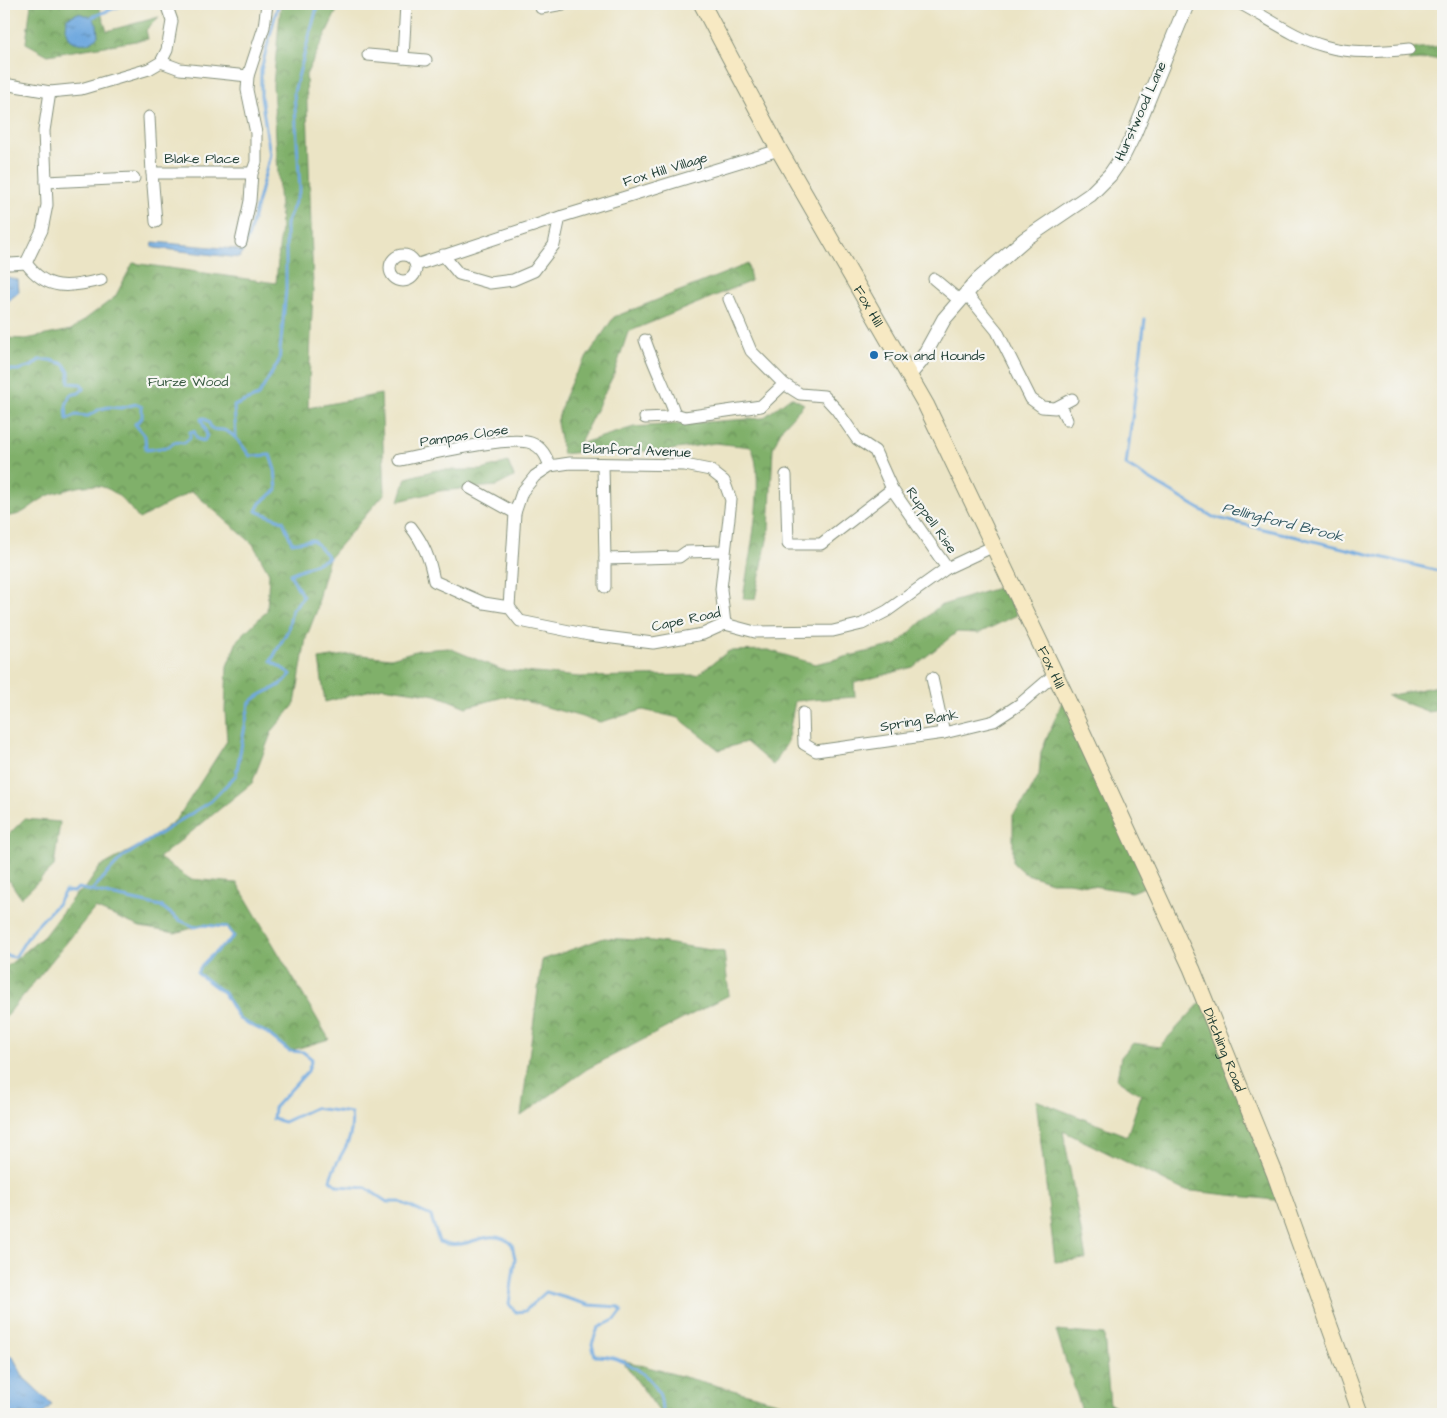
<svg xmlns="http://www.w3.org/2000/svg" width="1447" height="1418" font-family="'Architects Daughter',sans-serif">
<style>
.forest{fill:url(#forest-crowns);stroke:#50764f}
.water{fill:url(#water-ripples);stroke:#47738a}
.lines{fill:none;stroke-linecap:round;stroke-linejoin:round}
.stream{stroke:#6fa9df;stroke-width:3}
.minor-casing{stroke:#85907c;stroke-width:13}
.tertiary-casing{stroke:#85907c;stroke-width:16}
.secondary-casing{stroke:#85907c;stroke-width:18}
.minor{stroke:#fff;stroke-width:11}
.tertiary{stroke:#fff;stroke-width:14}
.secondary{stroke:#f7e9c3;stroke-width:16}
.poi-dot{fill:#1f6fb2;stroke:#f6f6f2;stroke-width:2}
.labels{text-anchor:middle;stroke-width:4.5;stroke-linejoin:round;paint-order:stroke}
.street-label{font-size:14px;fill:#1f3d34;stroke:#f6f6f2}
.poi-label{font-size:14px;fill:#1f3d34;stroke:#f6f6f2;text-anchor:start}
.park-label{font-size:14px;fill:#395a42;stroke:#f6f6f2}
.water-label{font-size:15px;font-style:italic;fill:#375d67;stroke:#f6f6f2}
</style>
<defs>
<pattern id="forest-crowns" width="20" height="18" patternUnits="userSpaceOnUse" patternTransform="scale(1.25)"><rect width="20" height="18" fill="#80b06a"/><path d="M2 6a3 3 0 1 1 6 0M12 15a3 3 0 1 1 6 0" fill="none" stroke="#689058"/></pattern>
<pattern id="water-ripples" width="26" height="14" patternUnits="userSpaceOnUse" patternTransform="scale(1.25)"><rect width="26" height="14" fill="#6fa9df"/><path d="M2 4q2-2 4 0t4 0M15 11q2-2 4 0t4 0" fill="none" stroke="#5b8bb6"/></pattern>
</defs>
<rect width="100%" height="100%" fill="#f6f6f2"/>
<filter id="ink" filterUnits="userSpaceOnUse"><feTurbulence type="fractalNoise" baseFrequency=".02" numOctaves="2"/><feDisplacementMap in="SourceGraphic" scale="10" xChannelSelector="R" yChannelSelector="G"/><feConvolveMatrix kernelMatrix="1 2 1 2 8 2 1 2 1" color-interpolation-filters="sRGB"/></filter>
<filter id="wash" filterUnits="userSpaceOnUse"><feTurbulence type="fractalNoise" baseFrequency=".0096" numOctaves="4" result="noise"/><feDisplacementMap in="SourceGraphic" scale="20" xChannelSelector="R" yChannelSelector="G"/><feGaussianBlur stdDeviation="1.12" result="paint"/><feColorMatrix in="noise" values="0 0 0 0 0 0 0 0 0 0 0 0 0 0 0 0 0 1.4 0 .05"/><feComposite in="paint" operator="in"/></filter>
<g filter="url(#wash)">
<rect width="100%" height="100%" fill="#ebe4c5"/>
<g class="forest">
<path d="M 31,4 L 98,4 L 107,31 L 159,17 L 146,30 L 148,39 L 48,55 L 26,43 Z"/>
<path d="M 281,4 L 340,4 L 306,75 L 313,287 L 308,408 L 381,394 L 385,493 L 329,558 L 320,590 L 317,610 L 306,638 L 295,704 L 272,731 L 252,783 L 159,858 L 190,879 L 237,883 L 329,1039 L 289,1051 L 267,1033 L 239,1019 L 224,993 L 197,973 C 203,960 222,949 234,937 L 227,928 L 203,925 L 175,933 L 140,927 L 95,908 L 4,1019 L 4,969 L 44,936 L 75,895 L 85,889 L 100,867 L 148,841 L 177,819 L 227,741 L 225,710 L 227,666 L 238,639 L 267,611 L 269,573 L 253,544 L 192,491 L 139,519 C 117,491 106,479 69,489 C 61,492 51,493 44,498 C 28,507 23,517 4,516 L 4,338 L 26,339 L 71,330 L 115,297 L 133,263 L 276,283 L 281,226 L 273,85 Z"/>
<path d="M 1443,46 L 1443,58 L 1409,61 L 1409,49 Z"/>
<path d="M 748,264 L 751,281 L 628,332 L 614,374 L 579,444 L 634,427 L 763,418 L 791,397 L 804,404 L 782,428 L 773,448 L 769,530 L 755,599 L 743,599 C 748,562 767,478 751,447 L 715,443 L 664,451 L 591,451 L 563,454 L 557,423 L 564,398 L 574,376 L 614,317 Z"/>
<path d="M 508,462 L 514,477 L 496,486 L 439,491 L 399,501 L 406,478 L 436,470 L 482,470 Z"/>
<path d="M 1004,586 L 1017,615 L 979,633 L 957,632 L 913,667 L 854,683 L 855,697 L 795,701 L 787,743 L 773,765 L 746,742 L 719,750 L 679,718 L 643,710 L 600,722 L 507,696 L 466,707 L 436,695 L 383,687 L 325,702 L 319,659 L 352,654 L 391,658 L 419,650 L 449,648 L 502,670 L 580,677 L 697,675 L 729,651 L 768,650 L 815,664 L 896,645 L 939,606 Z"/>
<path d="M 1443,685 L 1443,709 L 1429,712 L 1387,696 Z"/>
<path d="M 1065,695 L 1152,884 L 1131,892 L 1068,882 L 1051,882 L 1024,873 L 1013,863 L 1013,815 L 1026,799 L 1039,775 L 1041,752 Z"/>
<path d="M 24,819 L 60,822 L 54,866 L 21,898 L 9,880 L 4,883 L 4,839 Z"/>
<path d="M 604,938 L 652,941 L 724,952 L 729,995 L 587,1069 L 521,1116 L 542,960 Z"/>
<path d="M 1204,999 L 1284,1201 L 1183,1190 L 1063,1131 L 1086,1259 L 1055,1262 L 1036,1100 L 1127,1136 L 1141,1095 L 1117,1079 L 1121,1057 L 1133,1043 L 1159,1047 Z"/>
<path d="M 1056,1331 L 1104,1335 L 1110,1404 L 1128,1414 L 1083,1414 Z"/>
<path d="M 622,1360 L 821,1414 L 661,1414 Z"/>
</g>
<g class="water">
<path d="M 78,13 L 92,17 L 97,25 L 98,36 C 90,45 80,45 70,40 L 66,29 L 67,18 Z"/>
<path d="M 153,242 L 235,249 L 243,252 L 239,258 L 155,248 L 152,247 Z"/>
<path d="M 4,276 L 18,280 L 19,292 L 7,302 L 4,302 Z"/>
<path d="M 4,1352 L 13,1357 L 24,1378 L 52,1404 L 43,1414 L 4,1414 Z"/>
</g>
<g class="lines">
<g class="stream">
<path d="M 92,17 L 125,4"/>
<path d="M 242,251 L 249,235 L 270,155 L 261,96 L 261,70 L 278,5"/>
<path d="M 1145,319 L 1126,465 L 1213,517 L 1443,572"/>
<path d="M 4,370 L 18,370 L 32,366 L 39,360 L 50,360 L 64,364 L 69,372 L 69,383 L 81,384 L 84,388 L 79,393 L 70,395 L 66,406 L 67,419 L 75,415 L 88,416 L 100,409 L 109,407 L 121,408 L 136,404 L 142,407 L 142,418 L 135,424 L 145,436 L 146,450 L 168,447 L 175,442 L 184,443 L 190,438 L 190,432 L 194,431 L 197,439 L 204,441 L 207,435 L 201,419 L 204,418 L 209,423 L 211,428 C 216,431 218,429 223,430 C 235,433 243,447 250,456 L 270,455 L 275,470 L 277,490 L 260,503 L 256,511 L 283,521 L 292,543 L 313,540 L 329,558 L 290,574 L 303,597 L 292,610 L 288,630 L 271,661 L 291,674 C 276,693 262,689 249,704 L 236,775 L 211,801 L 123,857 L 92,890"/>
<path d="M 236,437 L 234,406 L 258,396 L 279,361 L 286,290 L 286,224 L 300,190 L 294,92 L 318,4"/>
<path d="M 4,955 L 15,957 L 31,932 L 58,903 L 65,891 L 74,892 L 78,888 L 161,906 L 179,920 L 195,927 L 203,925 L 227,927 L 234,936 C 222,948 203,960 197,973 L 224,993 L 239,1019 L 267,1033 L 289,1051 L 303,1052 L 312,1059 L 308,1071 L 274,1108 L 273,1119 L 284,1122 L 314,1108 L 351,1113 C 355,1146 338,1152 330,1180 L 338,1186 L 366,1188 L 387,1202 L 400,1202 L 431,1216 L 439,1242 C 469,1253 487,1224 512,1244 L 515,1259 L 509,1304 L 516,1312 L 525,1311 L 546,1292 L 589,1305 L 619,1307 L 622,1311 L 616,1319 L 598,1328 L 592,1344 L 595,1356 C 619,1355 645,1370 658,1391 C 662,1397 661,1408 663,1414"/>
</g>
</g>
</g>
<g filter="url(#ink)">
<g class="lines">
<g class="minor-casing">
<g id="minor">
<path d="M 1241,4 C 1268,18 1295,38 1324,46 C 1351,54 1381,52 1409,49"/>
<path d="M 541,8 L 563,4"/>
<path d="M 368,55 L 426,60"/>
<path d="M 403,58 L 406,4"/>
<path d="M 161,62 L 180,69 L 248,76"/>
<path d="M 4,84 L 50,92 L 81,89 L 149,69 L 161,62 L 167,50 L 172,21 L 166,4"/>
<path d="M 149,117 L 152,173"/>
<path d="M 46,182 L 134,178"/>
<path d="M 156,222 L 152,173 L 252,173"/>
<path d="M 241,242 L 250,201 L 252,173 L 256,162 L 256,133 L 247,90 L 248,76 L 264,27 L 267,4"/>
<path d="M 443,255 L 459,274 L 490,283 L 513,280 L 534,271 L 554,245 L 560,217"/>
<circle cx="403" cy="268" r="13"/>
<path d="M 4,262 L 10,264 L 26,263 L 42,230 L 47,205 L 44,131 L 50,92"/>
<path d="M 26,263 C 47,292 69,287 101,280"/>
<path d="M 416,265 L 560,217 L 779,150"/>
<path d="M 934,279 L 959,300"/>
<path d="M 966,293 L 997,331 L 1031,399 L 1042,407 L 1055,408 L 1072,399"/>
<path d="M 729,299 L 751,351 L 784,384 L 800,394 L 824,396 L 836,409 L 857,439 L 875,451 L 892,489 L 947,568"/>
<path d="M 645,340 C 654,366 666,389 675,414"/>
<path d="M 1060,406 L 1067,420"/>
<path d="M 645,418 L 667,417 L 675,414 L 685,417 L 761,406 L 784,384"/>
<path d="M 400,460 C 426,455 510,435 531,443 C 542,447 546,456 550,466"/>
<path d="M 603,464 L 605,559 L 679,557 L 686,552 L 724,551"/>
<path d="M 786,475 L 788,544 L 821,544 L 892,489"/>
<path d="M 470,488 L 515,513"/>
<path d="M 411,527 C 424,544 430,559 434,581 L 484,603 L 509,607 L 520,621 L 589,635 L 653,643 L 703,634 L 725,624 L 755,632 L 833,631 L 862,624 L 887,611 L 947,568 L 994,546"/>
<path d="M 605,559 L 605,587"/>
<path d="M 509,607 L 515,513 L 522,492 L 535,476 L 550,466 L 570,463 L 685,465 L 710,470 L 724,481 L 731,500 L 721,589 L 725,624"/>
<path d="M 932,678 L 944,733"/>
<path d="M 803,713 L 804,744 L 816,751 L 944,733 L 994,721 L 1020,704 L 1055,674"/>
</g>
</g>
<g class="tertiary-casing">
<path id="tertiary" d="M 909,375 L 921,361 L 944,319 L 978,280 L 1025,239 L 1090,195 L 1110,175 L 1123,156 L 1134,134 L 1187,4"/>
</g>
<g class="secondary-casing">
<g id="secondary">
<path id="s1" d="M 702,4 L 779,150 L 926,405 L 1065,695 L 1192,969 L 1275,1174 L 1361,1414"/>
</g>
</g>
<use href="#minor" class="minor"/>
<use href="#tertiary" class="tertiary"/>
<use href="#secondary" class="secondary"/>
</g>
</g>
<circle class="poi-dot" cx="874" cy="355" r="5"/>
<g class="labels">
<g class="street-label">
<text transform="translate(1140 111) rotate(-66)" y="5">Hurstwood Lane</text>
<text x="202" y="163">Blake Place</text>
<text transform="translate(665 169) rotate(-17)" y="5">Fox Hill Village</text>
<text dy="5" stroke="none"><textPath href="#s1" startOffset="345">Fox Hill</textPath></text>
<text transform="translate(464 435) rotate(-8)" y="5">Pampas Close</text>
<text transform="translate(637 450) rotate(2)" y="5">Blanford Avenue</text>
<text transform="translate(932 520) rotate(55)" y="5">Ruppell Rise</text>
<text transform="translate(686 619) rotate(-12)" y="5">Cape Road</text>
<text dy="5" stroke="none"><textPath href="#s1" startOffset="750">Fox Hill</textPath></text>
<text transform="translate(919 720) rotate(-9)" y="5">Spring Bank</text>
<text dy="5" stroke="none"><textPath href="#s1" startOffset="1170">Ditchling Road</textPath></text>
</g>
<g class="poi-label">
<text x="884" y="360">Fox and Hounds</text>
</g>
<g class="park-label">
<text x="188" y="386">Furze Wood</text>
</g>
<g class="water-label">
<text transform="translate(1283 522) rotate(14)" y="5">Pellingford Brook</text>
</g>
</g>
<rect width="1447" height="1418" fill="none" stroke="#f6f6f2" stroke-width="20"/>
</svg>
